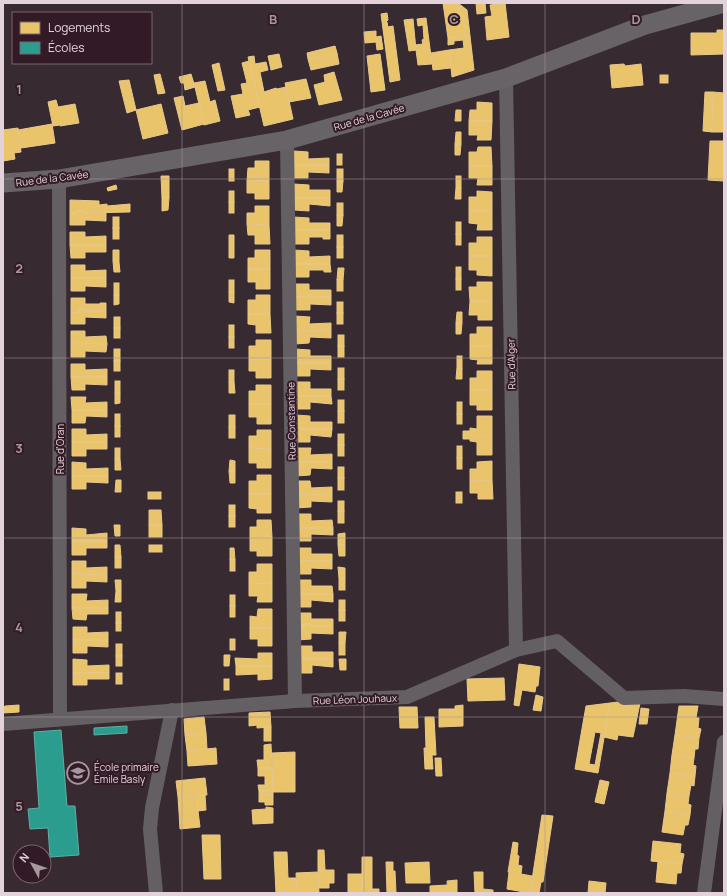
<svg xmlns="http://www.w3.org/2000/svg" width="727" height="896" font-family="Manrope,sans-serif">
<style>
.homes{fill:#e9c46a;stroke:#e7c88c;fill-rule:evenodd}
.schools{fill:#2a9d8f;stroke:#62ada6}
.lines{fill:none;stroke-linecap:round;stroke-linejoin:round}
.street{stroke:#635f62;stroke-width:14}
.secondary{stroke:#676367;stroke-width:19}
.grid{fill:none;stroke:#a7979f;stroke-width:1;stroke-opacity:0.55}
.labels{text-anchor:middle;stroke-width:4;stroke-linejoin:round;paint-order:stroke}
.street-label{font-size:10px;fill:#e3d2da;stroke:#331a27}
.poi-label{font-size:10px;fill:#e3d2da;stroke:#331a27;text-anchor:start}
.grid-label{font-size:13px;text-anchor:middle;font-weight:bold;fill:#a7979f;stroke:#331a27;stroke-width:4;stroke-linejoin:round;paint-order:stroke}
</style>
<rect width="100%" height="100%" fill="#372a31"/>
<g class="homes">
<path d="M 443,3 L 458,3 L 459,16 L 463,16 L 465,28 L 469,27 L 470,36 L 448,38 Z"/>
<path d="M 458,3 L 467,10 L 469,27 L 465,28 L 463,16 L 459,16 Z"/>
<path d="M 476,3 L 485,3 L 486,13 L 477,14 Z"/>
<path d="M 505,3 L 509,37 L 487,40 L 485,17 L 492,16 L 490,5 Z"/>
<path d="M 387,13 L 388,20 L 386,22 L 387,22 L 388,27 L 393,26 L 400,80 L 390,82 L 381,14 Z"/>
<path d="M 426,18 L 432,64 L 418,65 L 416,50 L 424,49 L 422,40 L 424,39 L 423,25 L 418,26 L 417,19 Z"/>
<path d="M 413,19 L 416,50 L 409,51 L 404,20 Z"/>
<path d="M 717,30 L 724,30 L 724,54 L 691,55 L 691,33 L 717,33 Z"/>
<path d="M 376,31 L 376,37 L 381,36 L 383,49 L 377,50 L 376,42 L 365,43 L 364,32 Z"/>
<path d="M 470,36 L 474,70 L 452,77 L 449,50 L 464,48 L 463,40 L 454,41 L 454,44 L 448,45 L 448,38 Z"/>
<path d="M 423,44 L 424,49 L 416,50 L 415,45 Z"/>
<path d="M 335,46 L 337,53 L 308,59 L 307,53 Z"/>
<path d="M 449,50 L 451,68 L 433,70 L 431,53 Z"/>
<path d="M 337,53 L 339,64 L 311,70 L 308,59 Z"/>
<path d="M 279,54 L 282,67 L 271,70 L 268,56 Z"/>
<path d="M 380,54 L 385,90 L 371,92 L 367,56 Z"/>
<path d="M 254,56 L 255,64 L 266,62 L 268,70 L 260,72 L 264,92 L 276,88 L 277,89 L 286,87 L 293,119 L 264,126 L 248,57 Z"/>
<path d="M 249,61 L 260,107 L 248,110 L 250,115 L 236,118 L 231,96 L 243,94 L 241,84 L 247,83 L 242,63 Z"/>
<path d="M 219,63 L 225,90 L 218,91 L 212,65 Z"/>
<path d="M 624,64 L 625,66 L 641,64 L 643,85 L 612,88 L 610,65 Z"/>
<path d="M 334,72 L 342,100 L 319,105 L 314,85 L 325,82 L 324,75 Z"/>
<path d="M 160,74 L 165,93 L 158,94 L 154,75 Z"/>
<path d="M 191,74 L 195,87 L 185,90 L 184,83 L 181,83 L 179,77 Z"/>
<rect x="660" y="75" width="8" height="8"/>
<path d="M 306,79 L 311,98 L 289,102 L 285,83 Z"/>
<path d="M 129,80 L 136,110 L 127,113 L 119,81 Z"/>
<path d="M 205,81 L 210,102 L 215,100 L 220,121 L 204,125 L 194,83 Z"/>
<path d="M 705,92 L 713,92 L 712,132 L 703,131 Z"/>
<path d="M 713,92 L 724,93 L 724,132 L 712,132 Z"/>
<path d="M 183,96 L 185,106 L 199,103 L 204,124 L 182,130 L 174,98 Z"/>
<path d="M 56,100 L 58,107 L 75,104 L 79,123 L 60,126 L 60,125 L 53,126 L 48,102 Z"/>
<path d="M 477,102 L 492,103 L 492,121 L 469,121 L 470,110 L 477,110 Z"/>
<path d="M 161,104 L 168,133 L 143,139 L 136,110 Z"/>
<path d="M 456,110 L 461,110 L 461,121 L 455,121 Z"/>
<path d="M 469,121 L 492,121 L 491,140 L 477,140 L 478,135 L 469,135 Z"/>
<path d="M 52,124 L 55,143 L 21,148 L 18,130 Z"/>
<path d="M 18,128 L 21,152 L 14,153 L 15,159 L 3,161 L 3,130 Z"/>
<path d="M 456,132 L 461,132 L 461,144 L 455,144 Z"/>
<path d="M 710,141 L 724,141 L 724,181 L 708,180 Z"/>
<path d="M 455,144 L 461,144 L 460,155 L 455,155 Z"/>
<path d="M 478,147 L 491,147 L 492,166 L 469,166 L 469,152 L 477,152 Z"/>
<path d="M 294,151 L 308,152 L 308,159 L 329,158 L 329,165 L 294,165 Z"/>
<rect x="337" y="154" width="5" height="11"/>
<path d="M 255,161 L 269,161 L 269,180 L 247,181 L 248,168 L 255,168 Z"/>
<path d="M 294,165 L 329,165 L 329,173 L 308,172 L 308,178 L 294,178 Z"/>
<path d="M 469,166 L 492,166 L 492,185 L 477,185 L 478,178 L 469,178 Z"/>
<rect x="229" y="169" width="5" height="12"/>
<rect x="337" y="169" width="6" height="12"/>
<path d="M 161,176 L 169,176 L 169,198 L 162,198 Z"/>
<rect x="456" y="176" width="5" height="12"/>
<path d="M 269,180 L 269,199 L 255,199 L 255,193 L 247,193 L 247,181 Z"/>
<path d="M 337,181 L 343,181 L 342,192 L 337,192 Z"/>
<path d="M 294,184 L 309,185 L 309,190 L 330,190 L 330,198 L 294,198 Z"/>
<path d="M 116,185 L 117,189 L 108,191 L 107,188 Z"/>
<path d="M 456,188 L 461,188 L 461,199 L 455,199 Z"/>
<rect x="229" y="191" width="5" height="11"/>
<path d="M 477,191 L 492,192 L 492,211 L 469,211 L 469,197 L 477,197 Z"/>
<path d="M 162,198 L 169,198 L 168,210 L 162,211 Z"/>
<path d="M 294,198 L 330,198 L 330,206 L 309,204 L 309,211 L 294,210 Z"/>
<path d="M 70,200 L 99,201 L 99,205 L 107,204 L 107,206 L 130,204 L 130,212 L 84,213 L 84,211 L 77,211 L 77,214 L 70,214 Z"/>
<rect x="229" y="202" width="5" height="11"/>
<rect x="337" y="203" width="6" height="12"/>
<path d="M 255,206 L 269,206 L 269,225 L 247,224 L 247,213 L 255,213 Z"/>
<path d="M 77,211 L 84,211 L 84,213 L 106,212 L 106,221 L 85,220 L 85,225 L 70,225 L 70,214 L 77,214 Z"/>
<path d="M 469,211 L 492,211 L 492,230 L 477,230 L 478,224 L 469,223 Z"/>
<path d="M 337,215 L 343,215 L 342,226 L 337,226 Z"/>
<rect x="113" y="217" width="6" height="11"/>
<path d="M 294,217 L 309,218 L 309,223 L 330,223 L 330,230 L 294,230 Z"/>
<rect x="456" y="222" width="5" height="12"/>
<path d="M 247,224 L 269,225 L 270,244 L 255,244 L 255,235 L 248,235 Z"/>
<rect x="113" y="228" width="6" height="11"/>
<path d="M 294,230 L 330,230 L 330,239 L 323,239 L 323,237 L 309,237 L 309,244 L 294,244 Z"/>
<path d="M 70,232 L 85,232 L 85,237 L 106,236 L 106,245 L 70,245 Z"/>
<rect x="456" y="234" width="5" height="11"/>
<path d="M 229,235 L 234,235 L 234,247 L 229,246 Z"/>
<rect x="337" y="235" width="6" height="12"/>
<path d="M 477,237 L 492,237 L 492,256 L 469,256 L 469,243 L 477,243 Z"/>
<path d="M 70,245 L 106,245 L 106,252 L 85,252 L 85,258 L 71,258 Z"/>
<path d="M 229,246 L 234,247 L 234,258 L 229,258 Z"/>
<rect x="337" y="247" width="6" height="11"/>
<path d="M 113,250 L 119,250 L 119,262 L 113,261 Z"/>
<path d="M 255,250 L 270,250 L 270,269 L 248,269 L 248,258 L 255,258 Z"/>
<path d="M 294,250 L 309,251 L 309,257 L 330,256 L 330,264 L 294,264 Z"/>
<path d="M 469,256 L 492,256 L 492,276 L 477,275 L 477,270 L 469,270 Z"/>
<path d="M 113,261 L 119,262 L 120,272 L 114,272 Z"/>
<path d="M 294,264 L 330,264 L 331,272 L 324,272 L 324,270 L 309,270 L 309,277 L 295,277 Z"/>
<path d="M 71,265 L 85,265 L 85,271 L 106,270 L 106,278 L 71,278 Z"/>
<rect x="456" y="267" width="5" height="12"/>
<path d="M 338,268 L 344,268 L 343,280 L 337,280 Z"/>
<path d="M 248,269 L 270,269 L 270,289 L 256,289 L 256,282 L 248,282 Z"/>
<path d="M 71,278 L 106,278 L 106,287 L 85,286 L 85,291 L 71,291 Z"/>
<rect x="456" y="279" width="5" height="11"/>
<rect x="229" y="280" width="5" height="12"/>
<rect x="337" y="280" width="6" height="11"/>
<path d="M 477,282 L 492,282 L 492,301 L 470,301 L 469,287 L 477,287 Z"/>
<rect x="114" y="283" width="5" height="12"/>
<path d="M 295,284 L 309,284 L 309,290 L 331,290 L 331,297 L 295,297 Z"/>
<path d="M 229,292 L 234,292 L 234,303 L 229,302 Z"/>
<path d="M 114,295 L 119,295 L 119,304 L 114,305 Z"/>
<path d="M 256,295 L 270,295 L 270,314 L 248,314 L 248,300 L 256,300 Z"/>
<path d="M 295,297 L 331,297 L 331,305 L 310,304 L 310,310 L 295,310 Z"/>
<path d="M 71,298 L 85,298 L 85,304 L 100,304 L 100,303 L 106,303 L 106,311 L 86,311 L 86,309 L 79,309 L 79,313 L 71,313 Z"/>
<path d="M 470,301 L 492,301 L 492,320 L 478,320 L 478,315 L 469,315 Z"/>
<rect x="337" y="302" width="6" height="11"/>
<path d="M 79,309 L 86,309 L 86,311 L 106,311 L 106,318 L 85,317 L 85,324 L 71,324 L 71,313 L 79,313 Z"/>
<path d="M 457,312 L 462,312 L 462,323 L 456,323 Z"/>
<rect x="337" y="313" width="6" height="11"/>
<path d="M 248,314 L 270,314 L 271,333 L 256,333 L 256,325 L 248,324 Z"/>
<path d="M 295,316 L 310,317 L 309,324 L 331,323 L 331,330 L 295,331 Z"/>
<rect x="114" y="317" width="6" height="11"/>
<path d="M 456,323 L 462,323 L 461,334 L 456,334 Z"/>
<rect x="229" y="325" width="5" height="12"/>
<path d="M 477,327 L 492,327 L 492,346 L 470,346 L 470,334 L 477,334 Z"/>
<rect x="114" y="328" width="6" height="10"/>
<path d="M 331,330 L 331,338 L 310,337 L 309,343 L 295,344 L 295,331 Z"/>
<path d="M 71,331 L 85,331 L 85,337 L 106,336 L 107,344 L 71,343 Z"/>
<rect x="338" y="335" width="6" height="11"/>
<rect x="229" y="337" width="5" height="11"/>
<path d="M 256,340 L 271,340 L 271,359 L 249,359 L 249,346 L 256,346 Z"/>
<path d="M 71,343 L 107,344 L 106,352 L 85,351 L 85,357 L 71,357 Z"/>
<rect x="338" y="346" width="6" height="11"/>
<path d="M 470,346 L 492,346 L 492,364 L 477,364 L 478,360 L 470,359 Z"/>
<rect x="114" y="349" width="6" height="12"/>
<path d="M 295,349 L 310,350 L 310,356 L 331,356 L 331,363 L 295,363 Z"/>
<rect x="457" y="356" width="5" height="12"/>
<path d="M 249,359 L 271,359 L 271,378 L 256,378 L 256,371 L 249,371 Z"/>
<rect x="114" y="361" width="6" height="10"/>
<path d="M 295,363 L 331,363 L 331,370 L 310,369 L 310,376 L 295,376 Z"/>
<path d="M 71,364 L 85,364 L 85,370 L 107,369 L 107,377 L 71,377 Z"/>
<rect x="338" y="368" width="6" height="11"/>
<path d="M 457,368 L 462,368 L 462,379 L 456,379 Z"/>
<rect x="229" y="370" width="5" height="12"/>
<path d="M 477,371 L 492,371 L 492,390 L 470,390 L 470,378 L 477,378 Z"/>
<path d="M 71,377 L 107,377 L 107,385 L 85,384 L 85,390 L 72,390 Z"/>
<rect x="338" y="379" width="6" height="11"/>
<rect x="115" y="381" width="5" height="12"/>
<path d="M 229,382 L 234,382 L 235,393 L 229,393 Z"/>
<path d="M 295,382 L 310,382 L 310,389 L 331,389 L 331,396 L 295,396 Z"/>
<path d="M 256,385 L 271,385 L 271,404 L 249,404 L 249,391 L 256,391 Z"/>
<path d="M 470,390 L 492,390 L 492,410 L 477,410 L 477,405 L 470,405 Z"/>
<path d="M 115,393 L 120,393 L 120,403 L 115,404 Z"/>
<path d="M 295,396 L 331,396 L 332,404 L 310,402 L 310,409 L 296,409 Z"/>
<path d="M 71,397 L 86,397 L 85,403 L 107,402 L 107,410 L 72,410 Z"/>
<rect x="338" y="400" width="6" height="11"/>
<rect x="457" y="402" width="5" height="12"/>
<path d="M 249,404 L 271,404 L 271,424 L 257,424 L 257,417 L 249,417 Z"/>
<path d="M 72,410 L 107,410 L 107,417 L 86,416 L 85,423 L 72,423 Z"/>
<rect x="338" y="411" width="6" height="12"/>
<rect x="115" y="414" width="5" height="12"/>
<rect x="457" y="414" width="5" height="10"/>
<rect x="229" y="415" width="6" height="12"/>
<path d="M 296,415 L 310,416 L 310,422 L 332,422 L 332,429 L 296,429 Z"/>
<path d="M 477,416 L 492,416 L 492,436 L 463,435 L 463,431 L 470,431 L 470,428 L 477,429 Z"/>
<rect x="115" y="426" width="5" height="11"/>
<rect x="229" y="427" width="6" height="11"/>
<path d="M 72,429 L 86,429 L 86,435 L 107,434 L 107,442 L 72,442 Z"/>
<path d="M 296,429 L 332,429 L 331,437 L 310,435 L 310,442 L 296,442 Z"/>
<path d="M 257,430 L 271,430 L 271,449 L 249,448 L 249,436 L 257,436 Z"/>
<rect x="338" y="434" width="6" height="11"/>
<path d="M 463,435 L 492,436 L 492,455 L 477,455 L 477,442 L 470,441 L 470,439 L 463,439 Z"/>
<path d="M 72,442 L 107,442 L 107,449 L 86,449 L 86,456 L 72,456 Z"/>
<rect x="338" y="445" width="6" height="11"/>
<rect x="457" y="446" width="5" height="12"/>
<rect x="115" y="448" width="5" height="11"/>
<path d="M 249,448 L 271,449 L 271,468 L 257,468 L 257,463 L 249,463 Z"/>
<path d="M 296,448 L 311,448 L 310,455 L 332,454 L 332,462 L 296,462 Z"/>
<rect x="457" y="458" width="5" height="11"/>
<path d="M 115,459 L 120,459 L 121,470 L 115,470 Z"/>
<path d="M 230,460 L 235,461 L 235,471 L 229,471 Z"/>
<path d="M 492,461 L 492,480 L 470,481 L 470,469 L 477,469 L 477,462 Z"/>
<path d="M 72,462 L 86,463 L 86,469 L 108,468 L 108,476 L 72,476 Z"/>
<path d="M 296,462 L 332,462 L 332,469 L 311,468 L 310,475 L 296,476 Z"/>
<rect x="338" y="467" width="6" height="11"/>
<path d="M 229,471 L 235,471 L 235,483 L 230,483 Z"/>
<path d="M 257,475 L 271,475 L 271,494 L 249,494 L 249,481 L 257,481 Z"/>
<path d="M 72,476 L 108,476 L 108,483 L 86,482 L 86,489 L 72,489 Z"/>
<rect x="338" y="478" width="6" height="12"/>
<path d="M 116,480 L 121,480 L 121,492 L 115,492 Z"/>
<path d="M 492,480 L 493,499 L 478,499 L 478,493 L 470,493 L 470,481 Z"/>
<path d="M 296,481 L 310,481 L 311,488 L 332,487 L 332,494 L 296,495 Z"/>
<rect x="148" y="492" width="13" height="7"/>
<rect x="456" y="492" width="6" height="11"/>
<path d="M 249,494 L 271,494 L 271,513 L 257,513 L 257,509 L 249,508 Z"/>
<path d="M 332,494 L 332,502 L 311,501 L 311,507 L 296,508 L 296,495 Z"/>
<rect x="338" y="501" width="6" height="10"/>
<rect x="229" y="505" width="6" height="11"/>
<path d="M 149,510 L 161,510 L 162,525 L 149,525 Z"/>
<rect x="338" y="511" width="6" height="12"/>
<path d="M 296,514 L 311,514 L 311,521 L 332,520 L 333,528 L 296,528 Z"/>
<rect x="229" y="516" width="6" height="11"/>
<path d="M 257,520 L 271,520 L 272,537 L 250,538 L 250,527 L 257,527 Z"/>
<path d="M 114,525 L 120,525 L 120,536 L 115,536 Z"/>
<rect x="149" y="525" width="13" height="12"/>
<path d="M 72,528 L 86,529 L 86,535 L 107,533 L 107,541 L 72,541 Z"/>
<path d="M 296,528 L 333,528 L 333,535 L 311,534 L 311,541 L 296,541 Z"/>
<path d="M 345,533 L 345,544 L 338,545 L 338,534 Z"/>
<path d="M 272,537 L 272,556 L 257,556 L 257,551 L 250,551 L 250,538 Z"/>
<path d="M 72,541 L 107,541 L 107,548 L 86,548 L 86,555 L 72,555 Z"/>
<path d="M 345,544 L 345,556 L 339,556 L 338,545 Z"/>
<path d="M 115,545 L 120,545 L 121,557 L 115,557 Z"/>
<rect x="149" y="545" width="13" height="7"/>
<path d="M 230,548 L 234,548 L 235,560 L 230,560 Z"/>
<path d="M 296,548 L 311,548 L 311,554 L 332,554 L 332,561 L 296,561 Z"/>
<rect x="115" y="557" width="6" height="11"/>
<rect x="230" y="560" width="5" height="11"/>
<path d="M 72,561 L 86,561 L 86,568 L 107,567 L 107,575 L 72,574 Z"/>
<path d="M 296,561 L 332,561 L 332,569 L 311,568 L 311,574 L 297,574 Z"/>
<path d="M 257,564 L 272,564 L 272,583 L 249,584 L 249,572 L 257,572 Z"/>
<path d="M 338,567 L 345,568 L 345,578 L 339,578 Z"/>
<path d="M 72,574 L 107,575 L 107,582 L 86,581 L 86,588 L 72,588 Z"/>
<rect x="339" y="578" width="6" height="12"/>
<path d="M 115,580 L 121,580 L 121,591 L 116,591 Z"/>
<path d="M 297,580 L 311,580 L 311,586 L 332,586 L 333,594 L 297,594 Z"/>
<path d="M 272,583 L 272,602 L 257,602 L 258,596 L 249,596 L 249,584 Z"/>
<path d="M 116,591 L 121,591 L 121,602 L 115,602 Z"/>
<path d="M 72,594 L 87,594 L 86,601 L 108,600 L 108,608 L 72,608 Z"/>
<path d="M 297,594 L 333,594 L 333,602 L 311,600 L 311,607 L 297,607 Z"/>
<rect x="230" y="595" width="5" height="11"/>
<rect x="339" y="600" width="6" height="10"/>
<rect x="230" y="606" width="5" height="11"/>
<path d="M 72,608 L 108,608 L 108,614 L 87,614 L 86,620 L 73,619 Z"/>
<path d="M 258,609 L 272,609 L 272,628 L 250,628 L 250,616 L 257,617 Z"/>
<rect x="339" y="610" width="6" height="11"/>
<rect x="116" y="612" width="5" height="11"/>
<path d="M 297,613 L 311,613 L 311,619 L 333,619 L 333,626 L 311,626 L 311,624 L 304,624 L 304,628 L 297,628 Z"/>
<rect x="116" y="623" width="5" height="8"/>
<path d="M 304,624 L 311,624 L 311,626 L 333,626 L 333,634 L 311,633 L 311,639 L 297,640 L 297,628 L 304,628 Z"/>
<path d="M 73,627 L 87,627 L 87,633 L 108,632 L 108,640 L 73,640 Z"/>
<path d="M 250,628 L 272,628 L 272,646 L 258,646 L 258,639 L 250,639 Z"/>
<path d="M 339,632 L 346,632 L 345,643 L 339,643 Z"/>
<rect x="230" y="639" width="5" height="11"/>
<path d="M 73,640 L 108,640 L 108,647 L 87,646 L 87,653 L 73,653 Z"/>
<rect x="339" y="643" width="6" height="12"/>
<rect x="116" y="644" width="6" height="12"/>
<path d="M 297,646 L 312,646 L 312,652 L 333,652 L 333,659 L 297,659 Z"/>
<path d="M 258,653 L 272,653 L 272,666 L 236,666 L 235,658 L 258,659 Z"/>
<path d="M 224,655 L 230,655 L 229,666 L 224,666 Z"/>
<rect x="116" y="656" width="6" height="10"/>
<path d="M 73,659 L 87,660 L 87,666 L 109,665 L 109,673 L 73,673 Z"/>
<path d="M 297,659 L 333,659 L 333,667 L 312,665 L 312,673 L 297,673 Z"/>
<path d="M 339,659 L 346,659 L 346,670 L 340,670 Z"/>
<path d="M 519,664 L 540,667 L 538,686 L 536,686 L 535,692 L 522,690 L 519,706 L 514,705 Z"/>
<path d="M 236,666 L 272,666 L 272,679 L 258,680 L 258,674 L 236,675 Z"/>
<path d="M 73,673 L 109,673 L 109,679 L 87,679 L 87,685 L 73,685 Z"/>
<rect x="116" y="673" width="6" height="11"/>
<path d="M 504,678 L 505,700 L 468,701 L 467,679 Z"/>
<rect x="224" y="679" width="5" height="11"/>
<path d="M 536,695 L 543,697 L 541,711 L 533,710 Z"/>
<path d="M 618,702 L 640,703 L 633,737 L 618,735 L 617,740 L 604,737 L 610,703 Z"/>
<path d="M 610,703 L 598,773 L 575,769 L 586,706 ZM 595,732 L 601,733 L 595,765 L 589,764 Z"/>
<path d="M 19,705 L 19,712 L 3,713 L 3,708 L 5,706 Z"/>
<path d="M 463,705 L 463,726 L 439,727 L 439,709 L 455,709 L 455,706 Z"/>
<path d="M 679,706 L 698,706 L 696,718 L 699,718 L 698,728 L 701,729 L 699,738 L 675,735 Z"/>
<path d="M 399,707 L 417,707 L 418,728 L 400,728 Z"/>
<path d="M 641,708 L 649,709 L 647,724 L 639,724 Z"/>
<path d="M 270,712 L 271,727 L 257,728 L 257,725 L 249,726 L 249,713 Z"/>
<path d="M 204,717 L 206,733 L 185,735 L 184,719 Z"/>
<path d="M 425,717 L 434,717 L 436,755 L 432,755 L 433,769 L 425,769 L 424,748 L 426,748 Z"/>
<rect x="264" y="727" width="7" height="14"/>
<path d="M 206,733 L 207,749 L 187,751 L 185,735 Z"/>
<path d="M 675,735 L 699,738 L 698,749 L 695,749 L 694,758 L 672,755 Z"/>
<path d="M 271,744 L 272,768 L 258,768 L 257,760 L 264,760 L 264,745 Z"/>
<path d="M 216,748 L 217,764 L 188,766 L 187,751 Z"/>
<path d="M 295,752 L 295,792 L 273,792 L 272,753 Z"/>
<path d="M 672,755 L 694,758 L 693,765 L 696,766 L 695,776 L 670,773 Z"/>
<path d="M 435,758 L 441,758 L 442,776 L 436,776 Z"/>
<path d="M 258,768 L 272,768 L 273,791 L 259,791 L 258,785 L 265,785 L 265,776 L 258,776 Z"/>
<path d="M 670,773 L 695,776 L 694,786 L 691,785 L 689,796 L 667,793 Z"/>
<path d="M 205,778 L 207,795 L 178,797 L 176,781 Z"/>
<path d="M 600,780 L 609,782 L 604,804 L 595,802 Z"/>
<path d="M 259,791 L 273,791 L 273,795 L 259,794 Z"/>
<path d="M 667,793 L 689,796 L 688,804 L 691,805 L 690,815 L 665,811 Z"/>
<path d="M 259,794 L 273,795 L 273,805 L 265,805 L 265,802 L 259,802 Z"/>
<path d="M 205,795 L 206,810 L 198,811 L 197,796 Z"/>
<path d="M 197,796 L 198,811 L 179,812 L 178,797 Z"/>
<path d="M 266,807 L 273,808 L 273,823 L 253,824 L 252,810 L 266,809 Z"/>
<path d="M 198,811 L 200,827 L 180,829 L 179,812 Z"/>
<path d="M 665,811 L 690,815 L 688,825 L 685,825 L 683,835 L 662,832 Z"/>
<path d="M 542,815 L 553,816 L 543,882 L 541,882 L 539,893 L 530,893 Z"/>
<path d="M 202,835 L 220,835 L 221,879 L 204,879 Z"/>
<path d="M 653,841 L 681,844 L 680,853 L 684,854 L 682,864 L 651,861 Z"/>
<path d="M 513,842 L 518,843 L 517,855 L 519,856 L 518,865 L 522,866 L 521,874 L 532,876 L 530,893 L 507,889 L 509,872 L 508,872 Z"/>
<path d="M 318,850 L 324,850 L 325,870 L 318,870 Z"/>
<path d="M 274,852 L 287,852 L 288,878 L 296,878 L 297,893 L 276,893 Z"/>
<path d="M 362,857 L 372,857 L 372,889 L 379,889 L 379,893 L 362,893 Z"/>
<path d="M 658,861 L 682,864 L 681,873 L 677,873 L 676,884 L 656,882 Z"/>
<path d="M 386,862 L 393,862 L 393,871 L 395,871 L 396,893 L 387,893 Z"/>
<path d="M 429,862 L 430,883 L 406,883 L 405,863 Z"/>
<path d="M 318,870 L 334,870 L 334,883 L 329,883 L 329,888 L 319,888 Z"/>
<path d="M 318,872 L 319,893 L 297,893 L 296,873 Z"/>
<path d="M 474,872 L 483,872 L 483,889 L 493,890 L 493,893 L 475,893 Z"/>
<rect x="348" y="874" width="14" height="19"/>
<path d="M 457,880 L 457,893 L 448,893 L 447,881 Z"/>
<path d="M 589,881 L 606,883 L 605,893 L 588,893 Z"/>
<path d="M 447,885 L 448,893 L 430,893 L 430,886 Z"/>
</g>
<g class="schools">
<path d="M 127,726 L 127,733 L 94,735 L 94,728 Z"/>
<path d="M 61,730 L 67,806 L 75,806 L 79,855 L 50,857 L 48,828 L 30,829 L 28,809 L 39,808 L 34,732 Z"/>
</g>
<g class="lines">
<g class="street">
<path d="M 506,78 L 516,650"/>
<path d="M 287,140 L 295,701"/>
<path d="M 59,179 L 60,719"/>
<path d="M 3,724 L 295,701 L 407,697 L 516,650 L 557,641 L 624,698 L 684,696 L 724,699"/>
<path d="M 156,893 L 150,829 L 152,808 L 172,710"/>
<path d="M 704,893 L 724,742"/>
</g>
<path class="secondary" d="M 3,183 L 59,179 L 287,140 L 506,78 L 645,25 L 724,3"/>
</g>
<path class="grid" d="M 182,3 L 182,893M 364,3 L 364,893M 545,3 L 545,893M 3,179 L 724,179M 3,358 L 724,358M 3,538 L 724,538M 3,717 L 724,717"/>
<defs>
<g id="school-ring" transform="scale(1.15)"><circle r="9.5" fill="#331a27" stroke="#a7979f" stroke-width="1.5"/><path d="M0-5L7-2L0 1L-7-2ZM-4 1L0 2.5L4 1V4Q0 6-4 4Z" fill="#a7979f"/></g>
</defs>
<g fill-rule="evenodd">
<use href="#school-ring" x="78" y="773"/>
</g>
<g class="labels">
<g class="street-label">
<text transform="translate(369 117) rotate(-16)" y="4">Rue de la Cavée</text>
<text transform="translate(52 178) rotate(-7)" y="4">Rue de la Cavée</text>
<text transform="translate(511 364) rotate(-91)" y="4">Rue d'Alger</text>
<text transform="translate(291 421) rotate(-91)" y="4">Rue Constantine</text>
<text transform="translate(60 449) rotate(-90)" y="4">Rue d'Oran</text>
<text transform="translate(355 699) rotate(-2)" y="4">Rue Léon Jouhaux</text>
</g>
<g class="poi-label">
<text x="94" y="771">École primaire<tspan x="94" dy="12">Émile Basly</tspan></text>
</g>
</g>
<g class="grid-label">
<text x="273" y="24">B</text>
<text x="454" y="24">C</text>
<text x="636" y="24">D</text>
<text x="19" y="94">1</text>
<text x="19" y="273">2</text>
<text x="19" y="453">3</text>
<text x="19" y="632">4</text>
<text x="19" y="811">5</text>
</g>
<rect width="727" height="896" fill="none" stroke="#e3d2da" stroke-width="8"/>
<rect x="12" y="12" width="140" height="52" fill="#331a27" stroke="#79646f"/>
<rect x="20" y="22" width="20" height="12" fill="#e9c46a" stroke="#79646f"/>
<text x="48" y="32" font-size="12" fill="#e3d2da">Logements</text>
<rect x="20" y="42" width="20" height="12" fill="#2a9d8f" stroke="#79646f"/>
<text x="48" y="52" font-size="12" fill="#e3d2da">Écoles</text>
<g transform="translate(32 864) rotate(310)"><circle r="19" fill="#331a27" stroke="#79646f"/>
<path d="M0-3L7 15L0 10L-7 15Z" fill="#a7979f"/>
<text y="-6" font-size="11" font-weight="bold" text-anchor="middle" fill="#e3d2da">N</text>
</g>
</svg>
